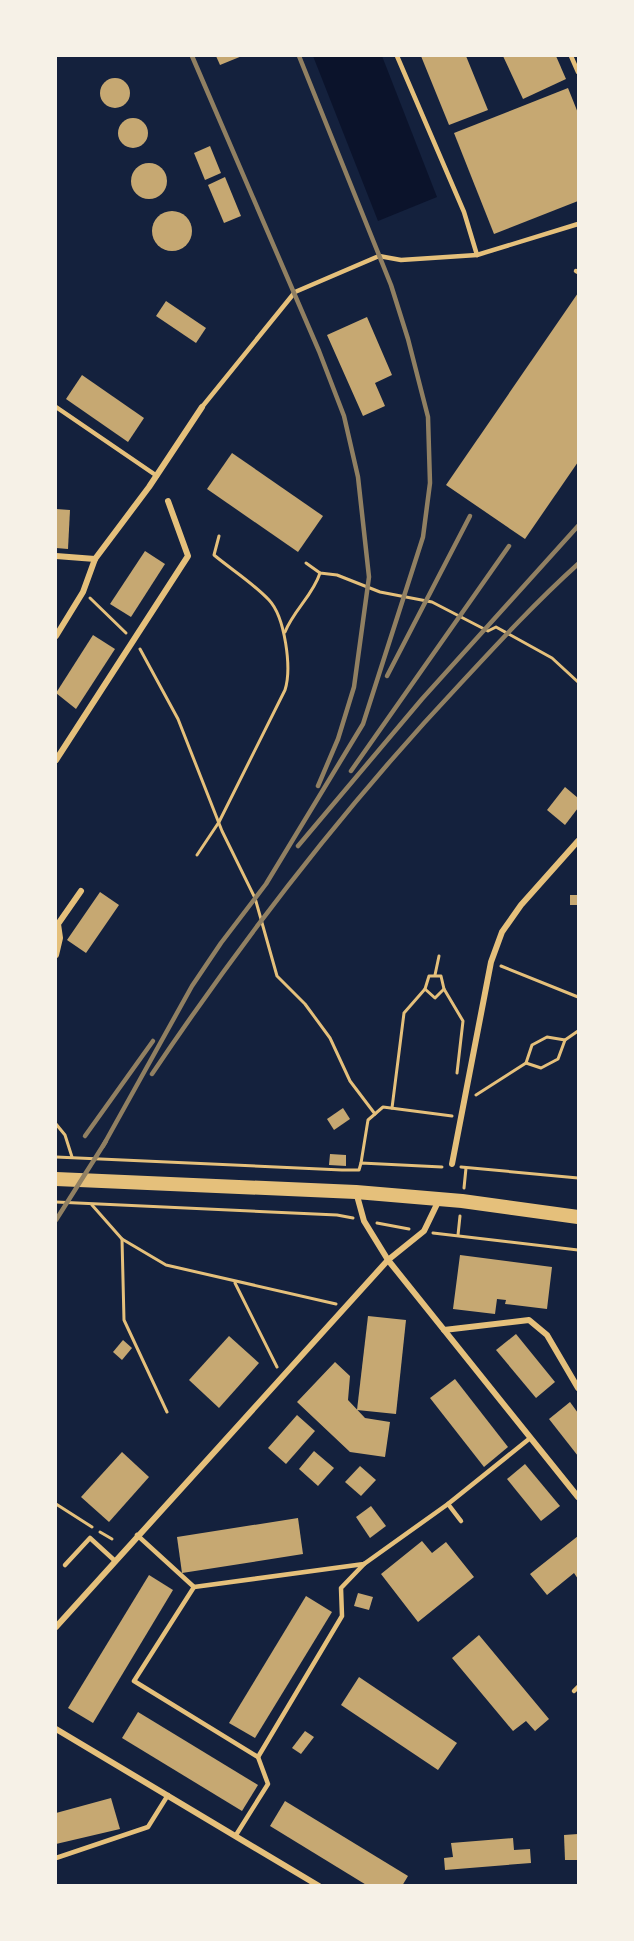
<svg xmlns="http://www.w3.org/2000/svg" width="634" height="1941" font-family="Inter,sans-serif">
<style>
.water{fill:#0b132b}
.building{fill:#c6a872}
.lines{fill:none;stroke-linecap:round;stroke-linejoin:round}
.path{stroke:#e5c07b;stroke-width:3}
.service{stroke:#e5c07b;stroke-width:4.5}
.minor{stroke:#e5c07b;stroke-width:6}
.primary{stroke:#e5c07b;stroke-width:14}
.rail{stroke:#918062;stroke-width:4.5}
</style>
<rect width="100%" height="100%" fill="#14213d"/>
<path class="water" d="M 313,56 L 382,56 L 437,197 L 378,221 Z"/>
<g class="building">
<path d="M 216,56 L 242,56 L 220,65 Z"/>
<path d="M 421,56 L 466,56 L 488,110 L 449,125 Z"/>
<path d="M 503,56 L 556,56 L 566,79 L 523,99 Z"/>
<circle cx="115" cy="93" r="15"/>
<path d="M 568,88 L 578,113 L 578,201 L 494,234 L 454,133 Z"/>
<circle cx="133" cy="133" r="15"/>
<path d="M 210,146 L 221,173 L 205,180 L 194,153 Z"/>
<circle cx="149" cy="181" r="18"/>
<path d="M 225,177 L 241,216 L 224,223 L 208,185 Z"/>
<circle cx="172" cy="231" r="20"/>
<path d="M 578,293 L 578,462 L 525,539 L 446,485 Z"/>
<path d="M 166,301 L 206,328 L 196,343 L 156,316 Z"/>
<path d="M 367,317 L 392,375 L 375,383 L 385,406 L 363,416 L 327,335 Z"/>
<path d="M 82,375 L 144,418 L 128,442 L 66,399 Z"/>
<path d="M 232,453 L 323,516 L 298,552 L 207,489 Z"/>
<path d="M 56,509 L 70,510 L 68,549 L 56,548 Z"/>
<path d="M 145,551 L 165,564 L 131,617 L 110,604 Z"/>
<path d="M 93,635 L 115,649 L 76,709 L 56,693 Z"/>
<path d="M 565,787 L 578,798 L 578,808 L 565,825 L 547,810 Z"/>
<path d="M 100,892 L 119,905 L 86,953 L 67,940 Z"/>
<rect x="570" y="895" width="8" height="10"/>
<path d="M 343,1108 L 350,1119 L 334,1130 L 327,1119 Z"/>
<path d="M 330,1154 L 346,1155 L 346,1166 L 329,1165 Z"/>
<path d="M 460,1255 L 552,1267 L 547,1309 L 505,1304 L 506,1300 L 497,1299 L 495,1314 L 453,1309 Z"/>
<path d="M 368,1316 L 406,1320 L 396,1414 L 357,1410 Z"/>
<path d="M 516,1334 L 555,1382 L 536,1398 L 496,1350 Z"/>
<path d="M 229,1336 L 259,1363 L 219,1408 L 189,1380 Z"/>
<path d="M 123,1340 L 132,1348 L 122,1360 L 113,1352 Z"/>
<path d="M 335,1362 L 350,1376 L 348,1400 L 365,1418 L 390,1422 L 385,1457 L 350,1452 L 297,1402 Z"/>
<path d="M 455,1379 L 508,1447 L 484,1467 L 430,1398 Z"/>
<path d="M 570,1402 L 578,1413 L 578,1456 L 549,1419 Z"/>
<path d="M 297,1415 L 315,1431 L 286,1464 L 268,1448 Z"/>
<path d="M 314,1451 L 334,1468 L 318,1486 L 299,1469 Z"/>
<path d="M 122,1452 L 149,1477 L 109,1522 L 81,1497 Z"/>
<path d="M 525,1464 L 560,1506 L 541,1521 L 507,1479 Z"/>
<path d="M 360,1466 L 376,1480 L 361,1496 L 345,1482 Z"/>
<path d="M 371,1506 L 386,1526 L 370,1538 L 356,1517 Z"/>
<path d="M 298,1518 L 303,1554 L 182,1573 L 177,1537 Z"/>
<path d="M 578,1536 L 578,1579 L 574,1573 L 547,1595 L 530,1574 Z"/>
<path d="M 422,1541 L 432,1553 L 446,1542 L 474,1577 L 418,1622 L 381,1574 Z"/>
<path d="M 149,1575 L 173,1590 L 93,1723 L 68,1708 Z"/>
<path d="M 358,1593 L 373,1597 L 369,1610 L 354,1606 Z"/>
<path d="M 306,1596 L 332,1612 L 255,1738 L 229,1723 Z"/>
<path d="M 479,1635 L 549,1719 L 535,1731 L 526,1721 L 513,1731 L 452,1658 Z"/>
<path d="M 359,1677 L 457,1743 L 438,1770 L 341,1705 Z"/>
<path d="M 138,1712 L 258,1785 L 242,1811 L 122,1738 Z"/>
<path d="M 305,1731 L 314,1737 L 301,1754 L 292,1748 Z"/>
<path d="M 111,1798 L 120,1829 L 56,1844 L 56,1813 Z"/>
<path d="M 285,1801 L 408,1876 L 402,1886 L 368,1886 L 270,1826 Z"/>
<path d="M 578,1834 L 578,1860 L 565,1860 L 564,1835 Z"/>
<path d="M 513,1838 L 514,1850 L 530,1849 L 531,1863 L 445,1870 L 444,1858 L 453,1857 L 451,1843 Z"/>
</g>
<g class="lines">
<g class="path">
<path d="M 306,563 L 320,573 L 337,575 L 380,592 L 432,602 L 488,631 L 496,627 L 552,658 L 578,682"/>
<path d="M 90,598 L 126,633"/>
<path d="M 285,632 C 294,610 313,595 320,573"/>
<path d="M 140,649 L 178,719 L 222,831 L 255,898 L 277,976 L 305,1004 L 330,1038 L 350,1081 L 375,1114"/>
<path d="M 197,855 L 219,822 L 285,690 C 292,668 285,617 269,600 C 253,583 232,570 214,555 L 219,536"/>
<path d="M 501,966 L 578,997"/>
<path d="M 435,975 L 439,956"/>
<path d="M 425,989 L 429,976 L 441,976 L 444,989"/>
<path d="M 526,1063 L 541,1068 L 558,1059 L 565,1040"/>
<path d="M 476,1095 L 526,1063 L 532,1045 L 547,1037 L 565,1040 L 578,1031"/>
<path d="M 392,1108 L 404,1013 L 425,989 L 435,998 L 444,989 L 463,1021 L 457,1073"/>
<path d="M 56,1124 L 65,1135 L 72,1157"/>
<path d="M 56,1157 L 342,1170 L 359,1170 L 361,1163 L 442,1167"/>
<path d="M 361,1163 L 368,1120 L 383,1107 L 452,1116"/>
<path d="M 461,1167 L 578,1178"/>
<path d="M 464,1188 L 466,1168"/>
<path d="M 56,1202 L 337,1215 L 353,1218"/>
<path d="M 92,1205 L 122,1239 L 166,1265 L 336,1304"/>
<path d="M 377,1223 L 409,1229"/>
<path d="M 433,1233 L 578,1250"/>
<path d="M 458,1235 L 460,1216"/>
<path d="M 122,1239 L 124,1320 L 167,1412"/>
<path d="M 235,1283 L 277,1367"/>
<path d="M 56,1504 L 92,1527"/>
<path d="M 100,1532 L 112,1539"/>
</g>
<g class="service">
<path d="M 397,56 L 464,212 L 477,255"/>
<path d="M 571,56 L 578,72"/>
<path d="M 576,271 L 578,272"/>
<path d="M 56,407 L 157,476"/>
<path d="M 202,407 L 295,292 L 379,256 L 401,260 L 477,255 L 578,224"/>
<path d="M 448,1504 L 461,1521"/>
<path d="M 137,1535 L 194,1587 L 134,1681 L 258,1757 L 268,1784 L 236,1835"/>
<path d="M 65,1565 L 90,1538 L 114,1560"/>
<path d="M 194,1587 L 364,1564 L 448,1504 L 529,1439"/>
<path d="M 574,1691 L 578,1687"/>
<path d="M 258,1757 L 342,1616 L 341,1588 L 364,1564"/>
<path d="M 56,1858 L 148,1827 L 168,1795"/>
</g>
<g class="minor">
<path d="M 56,556 L 95,559"/>
<path d="M 56,636 L 83,592 L 95,559 L 149,487 L 202,407"/>
<path d="M 56,760 L 188,556 L 168,501"/>
<path d="M 56,955 L 60,938 L 58,924 L 81,891"/>
<path d="M 452,1164 L 491,962 L 502,932 L 521,905 L 578,841"/>
<path d="M 356,1192 L 364,1221 L 388,1260 L 578,1497"/>
<path d="M 444,1330 L 529,1320 L 547,1335 L 578,1388"/>
<path d="M 56,1627 L 388,1260 L 424,1231 L 439,1200"/>
<path d="M 56,1729 L 319,1886"/>
</g>
<path class="primary" d="M 56,1179 L 356,1192 L 462,1201 L 578,1217"/>
<g class="rail">
<path d="M 192,56 L 319,351 L 344,416 L 358,477 L 369,577 L 354,687 L 338,739 L 318,786"/>
<path d="M 387,676 L 470,516"/>
<path d="M 351,771 L 509,546"/>
<path d="M 298,846 L 422,699 L 578,526"/>
<path d="M 152,1074 C 245,936 347,804 461,683 C 499,642 537,601 578,564"/>
<path d="M 85,1136 L 153,1041"/>
<path d="M 103,1146 L 192,986 L 221,943 L 266,884 L 363,724 L 423,537 L 430,483 L 428,417 L 408,339 L 391,285 L 299,56"/>
<path d="M 56,1220 L 106,1141"/>
</g>
</g>
<rect width="634" height="1941" fill="none" stroke="#f6f1e7" stroke-width="114"/>
</svg>
